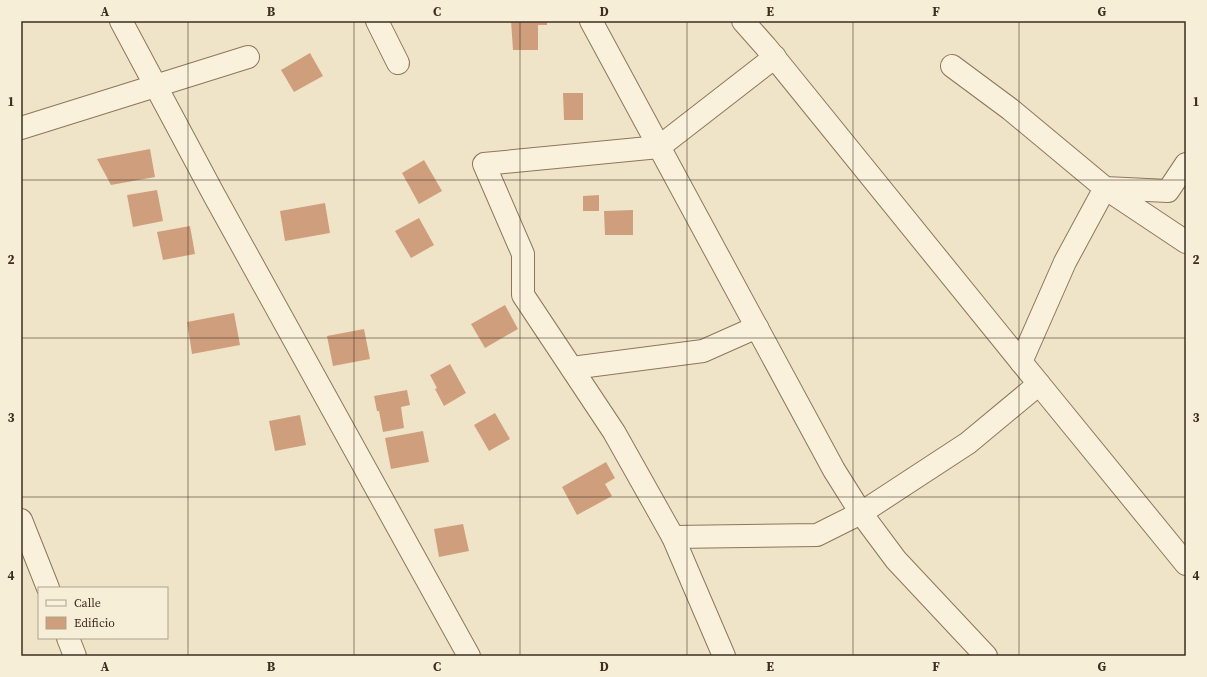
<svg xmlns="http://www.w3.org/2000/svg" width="1207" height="677" font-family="'Source Serif 4',serif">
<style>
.building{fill:#cf9f7d}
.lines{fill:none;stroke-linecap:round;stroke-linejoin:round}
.minor-casing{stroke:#8d765c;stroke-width:24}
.minor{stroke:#faf1dc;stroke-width:22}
.grid{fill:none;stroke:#3d2e20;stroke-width:1;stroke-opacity:0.55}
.neatline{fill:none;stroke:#3d2e20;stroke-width:1.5}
.grid-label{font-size:13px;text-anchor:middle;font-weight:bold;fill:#3d2e20}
</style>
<rect width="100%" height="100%" fill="#f0e4c8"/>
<g class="building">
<path d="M 511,21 L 547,21 L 547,25 L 538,25 L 538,50 L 513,50 Z"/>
<path d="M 310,53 L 323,76 L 294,92 L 281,70 Z"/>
<path d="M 563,93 L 583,93 L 583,120 L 564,120 Z"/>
<path d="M 150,149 L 155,177 L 111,185 L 97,159 Z"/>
<path d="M 424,160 L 442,191 L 419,204 L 402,173 Z"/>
<path d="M 157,190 L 163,221 L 133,227 L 127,195 Z"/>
<path d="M 599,195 L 599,211 L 583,211 L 583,196 Z"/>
<path d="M 325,203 L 330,233 L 285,241 L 280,211 Z"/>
<path d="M 633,210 L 633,235 L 605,235 L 604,211 Z"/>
<path d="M 419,218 L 434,245 L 411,258 L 395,231 Z"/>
<path d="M 190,226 L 195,254 L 163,260 L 157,232 Z"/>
<path d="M 505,305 L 518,329 L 485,348 L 471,324 Z"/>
<path d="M 234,313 L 240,345 L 192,354 L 187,322 Z"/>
<path d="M 364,329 L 370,359 L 333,366 L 327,336 Z"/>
<path d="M 450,364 L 466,393 L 444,406 L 435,389 L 437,388 L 430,375 Z"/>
<path d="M 407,390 L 410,405 L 401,407 L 404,428 L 383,432 L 379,411 L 377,411 L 374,396 Z"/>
<path d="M 495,413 L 510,439 L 489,451 L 474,425 Z"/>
<path d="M 300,415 L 306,445 L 275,451 L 269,421 Z"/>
<path d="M 423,431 L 429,462 L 391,469 L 385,438 Z"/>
<path d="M 606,462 L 615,478 L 605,484 L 612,496 L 577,515 L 562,487 Z"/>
<path d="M 463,524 L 469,551 L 439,557 L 434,529 Z"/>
</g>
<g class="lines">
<g class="minor-casing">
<g id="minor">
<path d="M 121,21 L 214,195 L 469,656"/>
<path d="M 377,21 L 398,63"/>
<path d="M 591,21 L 834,470 L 861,513 L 896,560 L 986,656"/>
<path d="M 743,21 L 766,47 L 1039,384 L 1186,564"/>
<path d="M 952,66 L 1010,109 L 1105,188 L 1168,191 L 1186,164"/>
<path d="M 21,128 L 248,57"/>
<path d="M 1021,362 L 1065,262 L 1105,188 L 1186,242"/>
<path d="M 572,368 L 703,351 L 757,327"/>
<path d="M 21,520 L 48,588"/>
<path d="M 673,537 L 817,535 L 861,513 L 968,443 L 1039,384"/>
<path d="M 68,638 L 75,656"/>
<path d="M 724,656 L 673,537 L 614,432 L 523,295 L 523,254 L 484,164 L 659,147 L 775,57"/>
</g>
</g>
<use href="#minor" class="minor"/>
</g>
<path class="grid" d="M 188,21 L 188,656M 354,21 L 354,656M 520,21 L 520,656M 687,21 L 687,656M 853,21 L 853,656M 1019,21 L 1019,656M 21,180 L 1186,180M 21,338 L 1186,338M 21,497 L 1186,497"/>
<rect width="1207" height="677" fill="none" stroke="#f7eed8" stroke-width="44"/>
<rect x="38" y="587" width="130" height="52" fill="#f7eed8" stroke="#ada18e"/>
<rect x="46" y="600" width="20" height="6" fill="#faf1dc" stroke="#ada18e"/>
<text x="74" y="607" font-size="12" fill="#3d2e20">Calle</text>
<rect x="46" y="617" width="20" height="12" fill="#cf9f7d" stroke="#ada18e"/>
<text x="74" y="627" font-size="12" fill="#3d2e20">Edificio</text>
<rect x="22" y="22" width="1163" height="633" class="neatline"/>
<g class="grid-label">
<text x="105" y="16">A</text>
<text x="271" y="16">B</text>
<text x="437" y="16">C</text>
<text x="604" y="16">D</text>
<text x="770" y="16">E</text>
<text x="936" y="16">F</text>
<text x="1102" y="16">G</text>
<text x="11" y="106">1</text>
<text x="1196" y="106">1</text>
<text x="11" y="264">2</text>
<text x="1196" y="264">2</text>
<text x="11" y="422">3</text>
<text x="1196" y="422">3</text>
<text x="11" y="580">4</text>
<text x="1196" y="580">4</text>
<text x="105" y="671">A</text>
<text x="271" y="671">B</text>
<text x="437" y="671">C</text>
<text x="604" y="671">D</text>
<text x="770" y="671">E</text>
<text x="936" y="671">F</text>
<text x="1102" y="671">G</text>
</g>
</svg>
